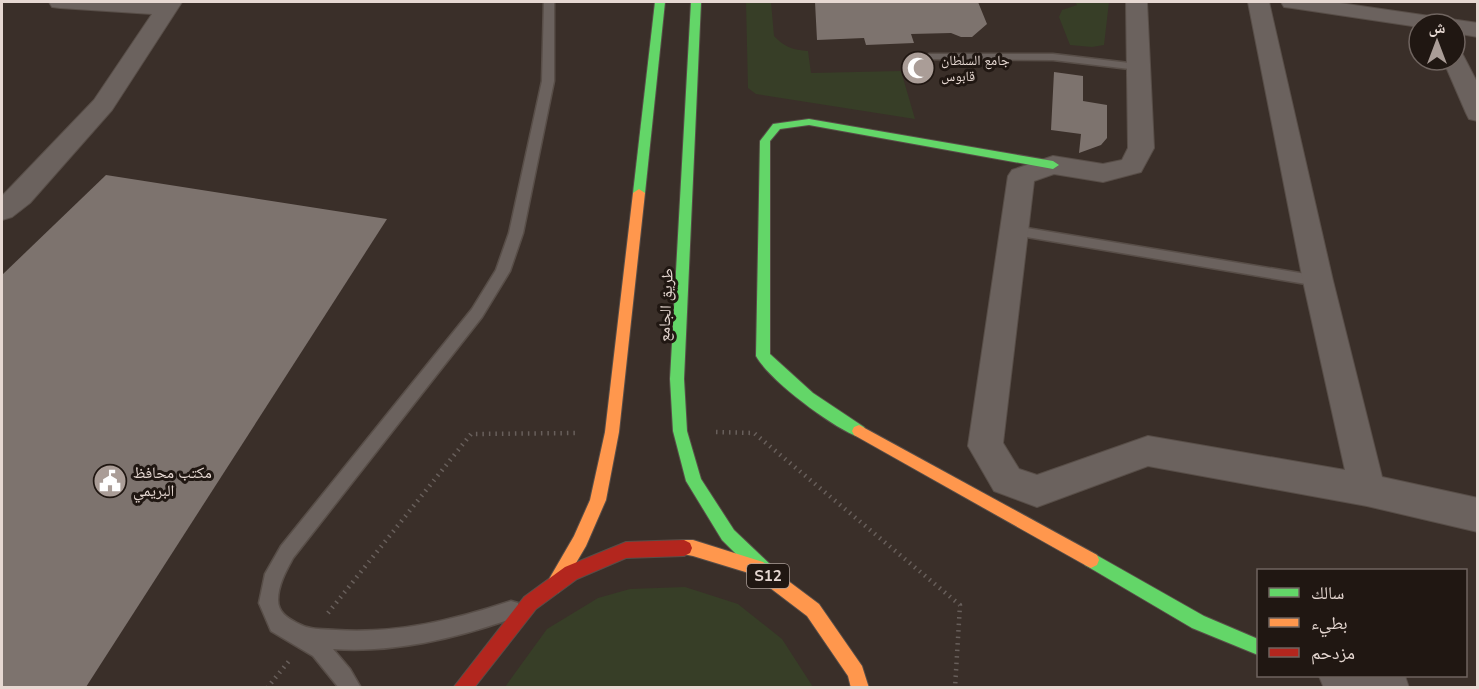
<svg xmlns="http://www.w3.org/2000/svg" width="1479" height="689" font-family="'Nunito Sans','Noto Naskh Arabic',sans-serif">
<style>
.green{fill:#373e27}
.building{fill:#7d736e}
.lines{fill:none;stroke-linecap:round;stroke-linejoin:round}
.lane-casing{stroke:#584e48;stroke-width:3}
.street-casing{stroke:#584e48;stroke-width:2}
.fast-casing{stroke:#584e48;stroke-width:2}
.slow-casing{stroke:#584e48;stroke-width:2}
.jam-casing{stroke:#584e48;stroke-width:2}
.path{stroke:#685f5b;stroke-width:4.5;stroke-dasharray:1.5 5;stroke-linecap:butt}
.lane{fill:#6b625e;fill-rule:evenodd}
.street{fill:#6b625e;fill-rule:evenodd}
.fast{fill:#63d668;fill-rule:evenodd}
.slow{fill:#ff974d;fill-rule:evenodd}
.jam{fill:#b3261e;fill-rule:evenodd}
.labels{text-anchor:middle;stroke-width:6;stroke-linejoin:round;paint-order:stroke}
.far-poi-label{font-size:14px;fill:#e6d8d2;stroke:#201712;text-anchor:start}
.shield{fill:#201712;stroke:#ab9e98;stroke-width:1.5}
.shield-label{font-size:15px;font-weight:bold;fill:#e6d8d2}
.street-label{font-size:16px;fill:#e6d8d2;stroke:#201712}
.poi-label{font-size:16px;fill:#e6d8d2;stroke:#201712;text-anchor:start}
</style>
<rect width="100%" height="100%" fill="#3a2f29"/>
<g class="green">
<path d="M 746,2 L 771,2 L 774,36 C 784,47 793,50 808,51 L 811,73 L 901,71 L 915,119 L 756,94 L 748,88 Z"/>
<path d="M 1075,2 L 1109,2 L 1104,45 L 1092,47 L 1070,45 L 1059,17 L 1062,10 L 1077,5 Z"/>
<path d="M 685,587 L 738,604 L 782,639 L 813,687 L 505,687 L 547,629 L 598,598 L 630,589 Z"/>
</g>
<g class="building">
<path d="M 815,2 L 978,2 L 987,24 L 972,37 L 961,37 L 951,33 L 911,34 L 914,43 L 866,45 L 864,38 L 817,40 Z"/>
<path d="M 1054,72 L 1083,76 L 1083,101 L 1107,105 L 1107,138 L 1101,145 L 1079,153 L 1081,134 L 1051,130 Z"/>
<path d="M 106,175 L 387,219 L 86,687 L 2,687 L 2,275 Z"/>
</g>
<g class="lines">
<g class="lane-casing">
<g id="lane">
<path d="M 544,2 L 554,2 L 554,81 L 523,233 L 510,271 L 482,317 L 293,558 C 286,571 278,585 278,600 C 278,612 287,618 297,623 C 309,630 322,629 336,630 C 397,634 454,620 511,601 L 518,603 L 520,610 L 518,617 L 511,619 C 453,639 395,653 333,649 L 350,669 L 361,688 L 339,688 L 313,656 L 271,631 L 259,603 L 265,574 L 281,546 L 472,309 L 496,270 L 509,233 L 542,81 Z"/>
<path d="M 929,54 L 1053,54 L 1138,64 L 1144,67 L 1138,70 L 1053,60 L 925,59 L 923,57 Z"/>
<path d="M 1014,226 L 1318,276 L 1325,281 L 1318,286 L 1009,234 L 1007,231 L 1009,228 Z"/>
</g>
</g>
<g class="street-casing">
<g id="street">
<path d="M 49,2 L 182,2 L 112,110 L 30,203 L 12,217 L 2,220 L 2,196 L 94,100 L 152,14 L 60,8 L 52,7 Z"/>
<path d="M 1126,2 L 1147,2 L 1154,148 L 1141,172 L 1103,182 L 1054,174 L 1034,181 L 1003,443 L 1019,469 L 1037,475 L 1148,436 L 1345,470 L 1303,281 L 1248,2 L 1269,2 L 1333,281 L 1382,477 L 1478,498 L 1478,532 L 1367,506 L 1148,466 L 1037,507 L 994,491 L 968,446 L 1008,176 L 1012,170 L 1053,156 L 1103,164 L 1122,160 L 1128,148 Z"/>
<path d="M 1281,2 L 1333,2 L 1478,23 L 1478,37 L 1455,33 L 1455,24 L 1419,24 L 1419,27 L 1292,8 L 1284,7 Z"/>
<path d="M 1455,53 L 1463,55 L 1478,84 L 1478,121 L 1469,119 L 1466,113 L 1443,60 L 1455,60 Z"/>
<path d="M 1319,676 L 1405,676 L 1409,688 L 1324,688 Z"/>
</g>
</g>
<g class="fast-casing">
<g id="fast">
<path d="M 655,2 L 665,2 L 645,193 L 639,197 L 633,193 Z"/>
<path d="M 691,2 L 701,2 L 684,379 L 687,431 L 701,479 L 734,530 L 774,568 L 776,574 L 774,580 L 768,582 L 762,580 L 722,540 L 686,481 L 673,431 L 670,379 Z"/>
<path d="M 809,119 L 1053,161 L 1059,165 L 1053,169 L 809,125 L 780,129 L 770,141 L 770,354 L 813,393 L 864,427 L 866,431 L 864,435 L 859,437 C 833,428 769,380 756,356 L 760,141 L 773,124 Z"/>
<path d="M 1091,552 L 1204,616 L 1258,639 L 1258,655 L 1192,628 L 1085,565 L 1083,560 L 1085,555 Z"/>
</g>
</g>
<g class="slow-casing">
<g id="slow">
<path d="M 639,189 L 645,193 L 619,432 L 606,500 L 586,546 L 559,592 L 553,594 L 547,592 L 545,586 L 574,536 L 590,500 L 605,432 L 633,193 Z"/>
<path d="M 859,425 L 1097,555 L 1099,560 L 1097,565 L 1091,568 L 1085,565 L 854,435 L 852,431 L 854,427 Z"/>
<path d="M 684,540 L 693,540 L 763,562 L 819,604 L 862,666 L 869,688 L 851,688 L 848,676 L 807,616 L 752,574 L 693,556 L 678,553 L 676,548 L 678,543 Z"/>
</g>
</g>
<g class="jam-casing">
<path id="jam" d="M 684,540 L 690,543 L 692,548 L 690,553 L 684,556 L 626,558 L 577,579 L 536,609 L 474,688 L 453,688 L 524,597 L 565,567 L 626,542 Z"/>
</g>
<g class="path">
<path d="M 716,432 L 754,433 L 960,605 L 955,688"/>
<path d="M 328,613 L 471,434 L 579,433"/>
<path d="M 267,688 L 289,661"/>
</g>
<use href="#lane" class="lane"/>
<use href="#street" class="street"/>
<use href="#fast" class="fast"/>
<use href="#slow" class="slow"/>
<use href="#jam" class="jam"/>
</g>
<defs>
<g id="mosque-disc" transform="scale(1.725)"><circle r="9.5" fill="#aa9d97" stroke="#201712"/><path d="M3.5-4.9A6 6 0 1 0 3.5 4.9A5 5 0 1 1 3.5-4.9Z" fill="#fff"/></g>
<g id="civic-disc" transform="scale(1.725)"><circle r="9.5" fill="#aa9d97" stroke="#201712"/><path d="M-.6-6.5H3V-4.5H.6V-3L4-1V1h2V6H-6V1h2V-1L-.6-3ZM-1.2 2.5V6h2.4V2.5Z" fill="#fff"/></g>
</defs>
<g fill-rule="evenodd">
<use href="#mosque-disc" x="918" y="68"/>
<use href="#civic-disc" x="110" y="481"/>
</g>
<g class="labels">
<g class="far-poi-label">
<text x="941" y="65">جامع السلطان<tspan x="941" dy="16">قابوس</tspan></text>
</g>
<rect class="shield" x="747" y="564" width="42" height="24" rx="4.5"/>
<g class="shield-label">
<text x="768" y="581">S12</text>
</g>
<g class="street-label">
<text transform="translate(665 305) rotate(-87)" y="6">طريق الجامع</text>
</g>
<g class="poi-label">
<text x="133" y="478">مكتب محافظ<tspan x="133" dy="18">البريمي</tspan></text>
</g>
</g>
<rect width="1479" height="689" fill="none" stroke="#e6d8d2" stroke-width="6"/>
<rect x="1257" y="569" width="210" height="108" fill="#201712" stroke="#6f645f" stroke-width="1.5"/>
<rect x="1269" y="588" width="30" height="9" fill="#63d668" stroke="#6f645f" stroke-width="1.5"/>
<text x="1311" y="599" font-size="18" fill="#e6d8d2">سالك</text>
<rect x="1269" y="618" width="30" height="9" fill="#ff974d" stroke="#6f645f" stroke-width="1.5"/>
<text x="1311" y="629" font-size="18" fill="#e6d8d2">بطيء</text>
<rect x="1269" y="648" width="30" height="9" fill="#b3261e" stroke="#6f645f" stroke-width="1.5"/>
<text x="1311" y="659" font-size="18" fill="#e6d8d2">مزدحم</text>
<g transform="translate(1437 42)"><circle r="28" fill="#201712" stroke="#6f645f" stroke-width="1.5"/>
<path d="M0-4.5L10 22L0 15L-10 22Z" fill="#aa9d97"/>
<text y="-9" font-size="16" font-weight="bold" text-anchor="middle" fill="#e6d8d2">ش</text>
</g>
</svg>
